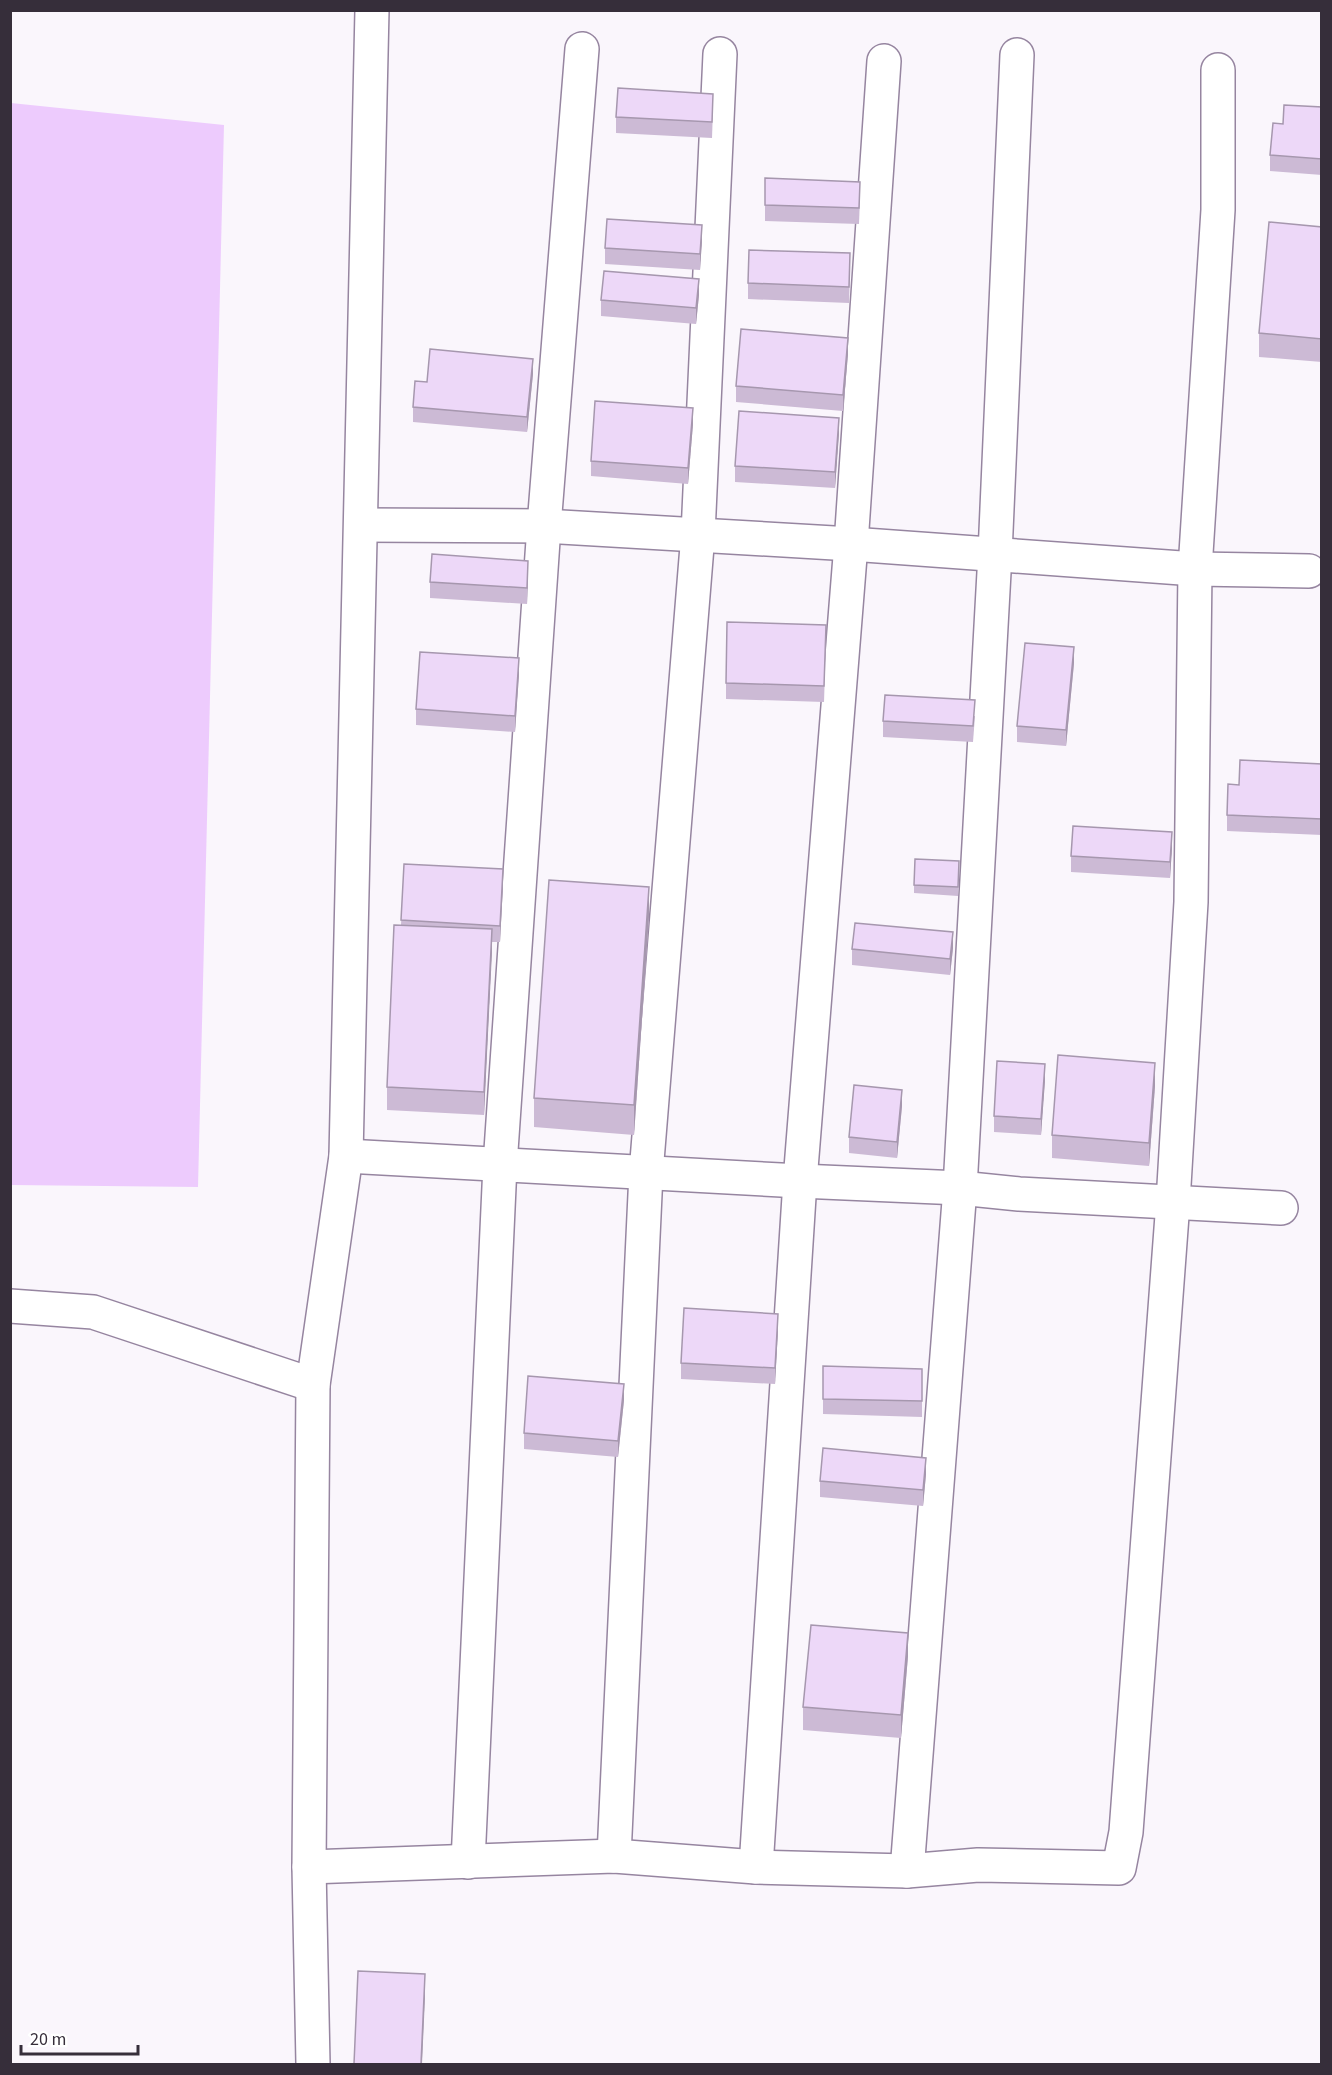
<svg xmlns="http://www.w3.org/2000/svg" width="1332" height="2075" font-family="'Source Sans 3',sans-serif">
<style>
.green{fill:#edcbfd}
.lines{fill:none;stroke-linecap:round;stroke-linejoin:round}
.minor-casing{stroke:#9685a0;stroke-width:36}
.minor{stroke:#fff;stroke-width:33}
.wall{fill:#ccbad5}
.shaded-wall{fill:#a697ae}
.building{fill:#edd8f8;stroke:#a697ae;stroke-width:1.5}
</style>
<rect width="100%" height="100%" fill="#faf6fc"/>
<path class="green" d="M 11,103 L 224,125 L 198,1187 L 11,1185 Z"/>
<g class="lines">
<g class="minor-casing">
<g id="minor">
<path d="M 361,525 L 544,526 L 851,544 L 1195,569 L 1309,571"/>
<path d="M 346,1156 L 800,1181 L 960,1188 L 1019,1194 L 1281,1208"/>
<path d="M 10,1306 L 93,1312 L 313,1385"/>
<path d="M 614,1856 L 646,1173 L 698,534 L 720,54"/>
<path d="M 468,1862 L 500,1165 L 544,526 L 582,49"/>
<path d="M 309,1867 L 614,1856 L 756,1867 L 907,1871 L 978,1865 L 1119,1868 L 1126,1832 L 1173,1202 L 1191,902 L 1195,569 L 1218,210 L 1218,70"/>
<path d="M 756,1867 L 800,1181 L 851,544 L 884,61"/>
<path d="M 907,1871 L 960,1188 L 995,554 L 1017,55"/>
<path d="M 313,2064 L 309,1867 L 313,1385 L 346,1156 L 372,10"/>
</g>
</g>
<use href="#minor" class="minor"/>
</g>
<g class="wall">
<path d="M 1322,107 L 1322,175 L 1270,171 L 1270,155 L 1283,124 Z"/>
<path d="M 713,110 L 712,138 L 616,133 L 616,117 Z"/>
<path d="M 765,178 L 860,198 L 859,224 L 765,221 Z"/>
<path d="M 1322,227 L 1322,362 L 1259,357 L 1259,333 Z"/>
<path d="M 702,240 L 700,270 L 605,264 L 605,248 Z"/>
<path d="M 850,269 L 849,303 L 748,299 L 748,283 Z"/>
<path d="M 699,295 L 696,324 L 601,316 L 601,300 Z"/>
<path d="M 848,354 L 843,411 L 736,402 L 736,386 Z"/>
<path d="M 533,374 L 527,432 L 413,422 L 413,407 L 427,382 Z"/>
<path d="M 693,424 L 688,484 L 591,476 L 591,461 Z"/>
<path d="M 839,433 L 835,488 L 735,482 L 735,466 Z"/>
<path d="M 528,576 L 527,604 L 430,598 L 430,582 Z"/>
<path d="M 826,641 L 824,702 L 726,699 L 726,683 Z"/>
<path d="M 1074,663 L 1066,746 L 1017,742 L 1017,726 Z"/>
<path d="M 519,674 L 515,732 L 416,725 L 416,709 Z"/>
<path d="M 975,716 L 973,742 L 883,737 L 883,721 Z"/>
<path d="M 1322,764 L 1322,835 L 1227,831 L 1227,815 L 1239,785 Z"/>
<path d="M 1172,848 L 1170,878 L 1071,872 L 1071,856 Z"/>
<path d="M 959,861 L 958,896 L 914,893 L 914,885 Z"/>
<path d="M 404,864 L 503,885 L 500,942 L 492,942 L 484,1115 L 387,1110 L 387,1087 L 401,925 Z"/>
<path d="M 649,917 L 634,1135 L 534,1127 L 534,1098 Z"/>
<path d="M 953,948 L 950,975 L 852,965 L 852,949 Z"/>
<path d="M 1045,1080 L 1041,1135 L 994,1132 L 994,1116 Z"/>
<path d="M 1155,1086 L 1149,1166 L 1052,1158 L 1052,1135 Z"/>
<path d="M 902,1106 L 897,1158 L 849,1153 L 849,1137 Z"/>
<path d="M 778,1330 L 775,1384 L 681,1379 L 681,1363 Z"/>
<path d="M 823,1366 L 922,1369 L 922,1417 L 823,1414 Z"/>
<path d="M 624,1400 L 618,1457 L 524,1449 L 524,1433 Z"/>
<path d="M 926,1474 L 923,1506 L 820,1497 L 820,1481 Z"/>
<path d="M 908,1656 L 901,1738 L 803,1730 L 803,1707 Z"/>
</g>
<g class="shaded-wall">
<path d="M 702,225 L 702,240 L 700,270 L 700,254 Z"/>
<path d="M 699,279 L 699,295 L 696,324 L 696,308 Z"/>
<path d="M 848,338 L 848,354 L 843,411 L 843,395 Z"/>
<path d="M 533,359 L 533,374 L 527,432 L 527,417 Z"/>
<path d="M 693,408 L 693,424 L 688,484 L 688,468 Z"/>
<path d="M 839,418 L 839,433 L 835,488 L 835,472 Z"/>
<path d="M 528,561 L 528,576 L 527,604 L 527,588 Z"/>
<path d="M 1074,647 L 1074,663 L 1066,746 L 1066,730 Z"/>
<path d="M 519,658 L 519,674 L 515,732 L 515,716 Z"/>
<path d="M 1172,832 L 1172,848 L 1170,878 L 1170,862 Z"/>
<path d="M 503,869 L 503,885 L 500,942 L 500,926 Z"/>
<path d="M 649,887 L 649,917 L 634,1135 L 634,1105 Z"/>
<path d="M 492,929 L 492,952 L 484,1115 L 484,1092 Z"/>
<path d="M 953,932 L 953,948 L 950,975 L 950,959 Z"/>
<path d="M 1155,1063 L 1155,1086 L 1149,1166 L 1149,1143 Z"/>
<path d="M 1045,1064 L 1045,1080 L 1041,1135 L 1041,1119 Z"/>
<path d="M 902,1090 L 902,1106 L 897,1158 L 897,1142 Z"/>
<path d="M 778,1314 L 778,1330 L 775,1384 L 775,1368 Z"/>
<path d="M 624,1384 L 624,1400 L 618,1457 L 618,1441 Z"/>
<path d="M 926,1458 L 926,1474 L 923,1506 L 923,1490 Z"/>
<path d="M 908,1633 L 908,1656 L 901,1738 L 901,1715 Z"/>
<path d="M 425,1974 L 425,1997 L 422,2064 L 421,2064 Z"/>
</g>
<g class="building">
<path d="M 618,88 L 713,94 L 712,122 L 616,117 Z"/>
<path d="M 1284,105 L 1322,107 L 1322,159 L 1270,155 L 1273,123 L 1283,124 Z"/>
<path d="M 765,178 L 860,182 L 859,208 L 765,205 Z"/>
<path d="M 607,219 L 702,225 L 700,254 L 605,248 Z"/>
<path d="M 1269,222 L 1322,227 L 1322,339 L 1259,333 Z"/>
<path d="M 749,250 L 850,253 L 849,287 L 748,283 Z"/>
<path d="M 604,271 L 699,279 L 696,308 L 601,300 Z"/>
<path d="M 741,329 L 848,338 L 843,395 L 736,386 Z"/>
<path d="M 430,349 L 533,359 L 527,417 L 413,407 L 415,381 L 427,382 Z"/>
<path d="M 595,401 L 693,408 L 688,468 L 591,461 Z"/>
<path d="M 739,411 L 839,418 L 835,472 L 735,466 Z"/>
<path d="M 432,554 L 528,561 L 527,588 L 430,582 Z"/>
<path d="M 727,622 L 826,625 L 824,686 L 726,683 Z"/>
<path d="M 1025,643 L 1074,647 L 1066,730 L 1017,726 Z"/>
<path d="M 420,652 L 519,658 L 515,716 L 416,709 Z"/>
<path d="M 885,695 L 975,700 L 973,726 L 883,721 Z"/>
<path d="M 1240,760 L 1322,764 L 1322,819 L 1227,815 L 1228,784 L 1239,785 Z"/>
<path d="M 1073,826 L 1172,832 L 1170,862 L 1071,856 Z"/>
<path d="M 915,859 L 959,861 L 958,887 L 914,885 Z"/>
<path d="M 404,864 L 503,869 L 500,926 L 401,920 Z"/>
<path d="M 549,880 L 649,887 L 634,1105 L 534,1098 Z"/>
<path d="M 855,923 L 953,932 L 950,959 L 852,949 Z"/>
<path d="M 394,925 L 492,929 L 484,1092 L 387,1087 Z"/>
<path d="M 1058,1055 L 1155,1063 L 1149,1143 L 1052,1135 Z"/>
<path d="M 997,1061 L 1045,1064 L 1041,1119 L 994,1116 Z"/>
<path d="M 854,1085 L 902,1090 L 897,1142 L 849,1137 Z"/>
<path d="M 684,1308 L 778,1314 L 775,1368 L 681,1363 Z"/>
<path d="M 823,1366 L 922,1369 L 922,1401 L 823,1399 Z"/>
<path d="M 528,1376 L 624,1384 L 618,1441 L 524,1433 Z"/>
<path d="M 823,1448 L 926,1458 L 923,1490 L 820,1481 Z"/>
<path d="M 811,1625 L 908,1633 L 901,1715 L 803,1707 Z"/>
<path d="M 358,1971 L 425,1974 L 421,2064 L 354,2064 Z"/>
</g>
<rect width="1332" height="2075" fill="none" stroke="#362e3a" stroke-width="24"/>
<path d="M21 2045v9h117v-9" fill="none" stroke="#362e3a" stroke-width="3"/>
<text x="30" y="2045" font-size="18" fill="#362e3a" stroke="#ffffff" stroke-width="4.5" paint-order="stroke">20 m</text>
</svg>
